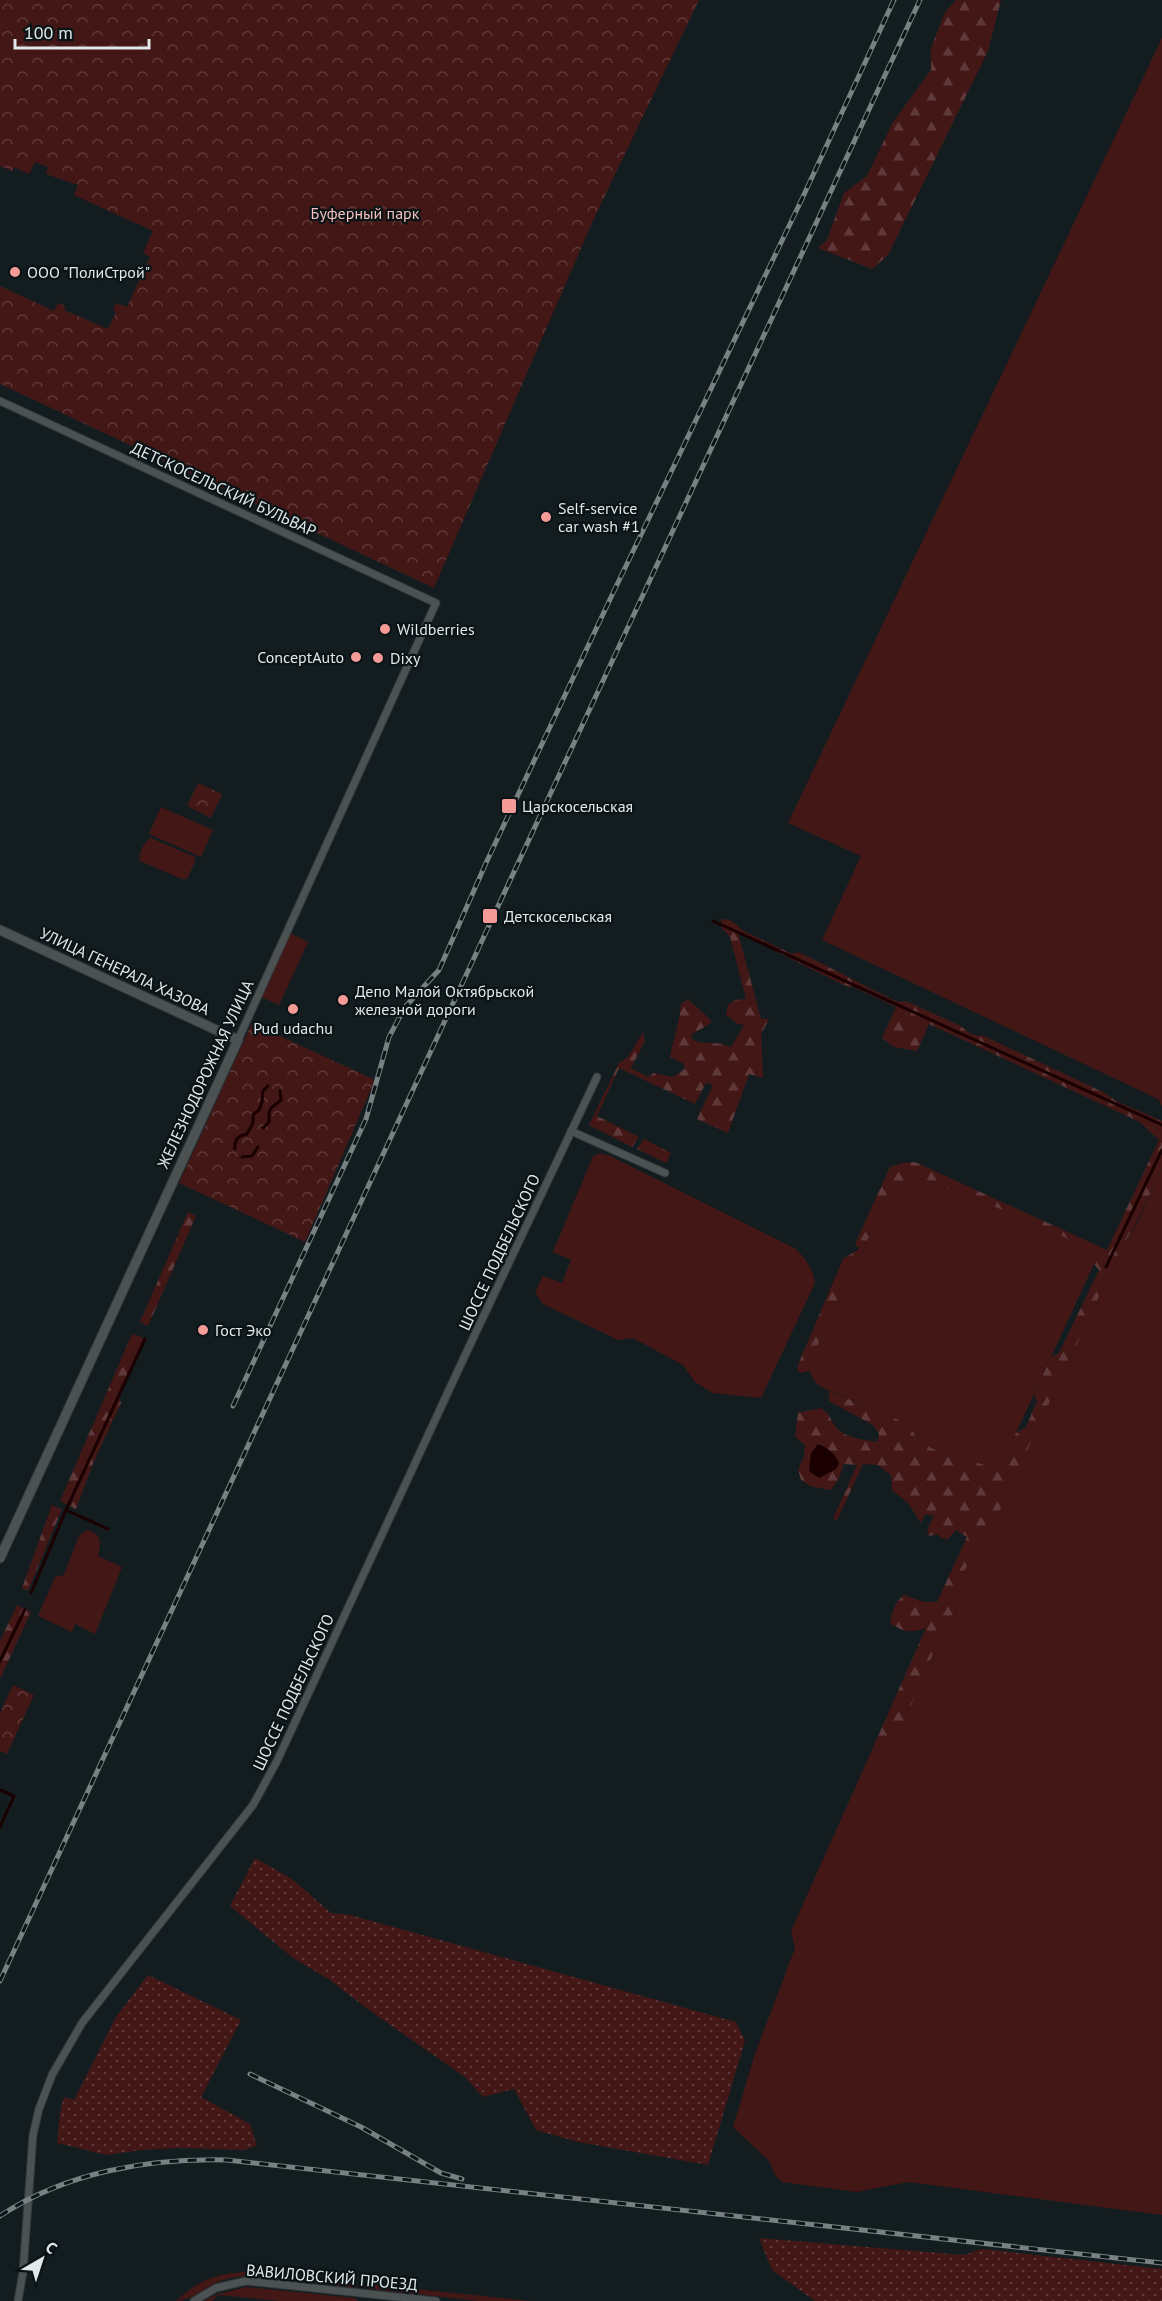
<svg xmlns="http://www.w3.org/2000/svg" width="1162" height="2301" font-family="'PT Sans',sans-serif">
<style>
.grass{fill:#441717}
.forest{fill:url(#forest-firs)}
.park{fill:url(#park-crowns)}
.garden{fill:url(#garden-dots)}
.water{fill:#1a0001}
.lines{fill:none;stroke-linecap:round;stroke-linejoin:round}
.stream{stroke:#1a0001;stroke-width:3}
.minor-casing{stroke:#30393c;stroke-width:9}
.tertiary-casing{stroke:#30393c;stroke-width:11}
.minor{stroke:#4c5152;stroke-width:7}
.tertiary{stroke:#4c5152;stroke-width:9}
.rail-casing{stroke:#778082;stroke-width:5}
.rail{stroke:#0a1417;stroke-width:3;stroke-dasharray:9;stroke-linecap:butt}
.poi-dot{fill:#f59b97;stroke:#0a1417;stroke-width:2}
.labels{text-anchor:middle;stroke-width:4.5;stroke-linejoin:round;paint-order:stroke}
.park-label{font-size:16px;fill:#f5bfbc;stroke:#0a1417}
.poi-label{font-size:16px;fill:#e1e8ea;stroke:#0a1417;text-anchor:start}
.street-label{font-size:16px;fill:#e1e8ea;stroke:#0a1417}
</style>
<defs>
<pattern id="forest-firs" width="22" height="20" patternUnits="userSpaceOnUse" patternTransform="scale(1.5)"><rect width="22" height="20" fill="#441717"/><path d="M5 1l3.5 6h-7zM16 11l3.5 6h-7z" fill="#5f3939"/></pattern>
<pattern id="park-crowns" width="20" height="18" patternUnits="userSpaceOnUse" patternTransform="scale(1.5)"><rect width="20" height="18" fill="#441717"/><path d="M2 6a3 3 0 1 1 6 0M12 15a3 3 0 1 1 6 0" fill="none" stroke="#5f3939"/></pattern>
<pattern id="garden-dots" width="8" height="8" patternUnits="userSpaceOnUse" patternTransform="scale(1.5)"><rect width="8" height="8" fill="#441717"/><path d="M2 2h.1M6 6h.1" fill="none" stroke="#5f3939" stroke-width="1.8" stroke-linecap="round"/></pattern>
</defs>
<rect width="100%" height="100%" fill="#131d20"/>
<g class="grass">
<path d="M 1162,38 L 1162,1106 L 1158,1099 L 822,940 L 861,856 L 788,823 Z"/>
<path d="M 161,807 L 213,830 L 201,857 L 149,834 Z"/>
<path d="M 151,838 L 195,857 L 195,862 L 187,879 L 182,879 L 140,861 C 138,854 144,841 151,838 Z"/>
<path d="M 290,933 L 308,942 L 279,1005 L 261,997 Z"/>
<path d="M 600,1153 L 610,1156 L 796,1249 C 806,1259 813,1269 815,1283 L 761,1398 L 713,1393 L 695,1382 L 683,1365 L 633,1338 L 618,1340 L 543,1304 L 535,1293 L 543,1276 L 562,1283 L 571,1260 L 553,1252 L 593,1156 Z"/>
<path d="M 1162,1168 L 1162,2215 L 908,2182 L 857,2192 L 782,2182 L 775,2175 L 769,2161 L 733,2127 L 755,2054 L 795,1948 L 791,1931 L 872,1750 L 891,1753 L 949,1616 L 957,1614 L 945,1603 L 1022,1472 L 1023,1459 L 1125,1241 L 1136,1226 Z"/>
<path d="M 918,1176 L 1042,1226 L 1099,1253 L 1016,1433 L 1004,1455 L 991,1467 L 933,1449 L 917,1438 L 910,1427 L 897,1419 L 821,1387 C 811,1379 809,1373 811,1360 L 844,1285 L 859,1261 L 884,1199 L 897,1190 L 905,1180 Z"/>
<path d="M 87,1530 C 103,1534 101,1544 98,1556 L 122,1567 L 95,1634 L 75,1624 L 72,1632 L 38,1616 L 55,1577 L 64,1575 L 79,1536 Z"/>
<path d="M 246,2272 L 355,2284 L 355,2288 C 321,2284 262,2272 230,2278 C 210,2282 194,2301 176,2301 C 196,2281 218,2273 246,2272 Z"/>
<path d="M 365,2284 L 531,2301 L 478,2301 L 364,2288 Z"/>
<path d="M 246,2287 L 355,2298 L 358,2301 L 281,2301 L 218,2295 L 212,2301 L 204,2301 L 217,2294 Z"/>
</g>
<g class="forest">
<path d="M 956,0 L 1001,0 L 988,51 L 888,255 L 872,269 L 818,248 L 827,240 L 844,193 L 867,176 L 893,122 L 931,70 L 931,48 L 945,12 Z"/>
<path d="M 721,919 C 730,919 736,923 742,930 L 792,954 L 798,952 C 833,968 864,986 898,1002 L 906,1001 L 961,1026 C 968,1033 974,1036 984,1036 L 1105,1093 L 1116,1101 L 1162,1121 L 1162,1168 L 1135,1226 L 1125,1241 L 1023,1459 L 1022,1472 L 946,1602 L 957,1606 L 957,1614 L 949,1616 L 891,1753 L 872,1750 L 926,1628 C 910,1633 905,1633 890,1623 C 892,1612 895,1602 904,1595 L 924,1602 L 937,1602 L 967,1537 L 956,1530 L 948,1539 L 941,1538 L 937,1534 L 929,1536 L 927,1530 L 934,1516 L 925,1514 L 921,1523 L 908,1503 L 892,1490 L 891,1475 L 878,1465 L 863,1464 L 837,1520 L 833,1519 L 857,1465 L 844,1464 L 839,1478 L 831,1490 L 810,1486 L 801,1480 L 798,1469 L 804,1457 L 805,1445 L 795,1437 L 798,1413 L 821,1408 C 833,1417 828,1417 836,1427 C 845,1438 864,1440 877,1442 L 879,1434 L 873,1425 L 829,1401 L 829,1391 L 897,1419 L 910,1427 L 917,1438 L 933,1449 L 991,1467 L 1004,1455 L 1016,1433 L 1026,1427 L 1037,1401 L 1034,1395 L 1051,1357 L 1059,1353 L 1099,1270 L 1094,1264 L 1098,1254 L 1042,1226 L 918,1176 L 905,1180 L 897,1190 L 884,1199 L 859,1261 L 844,1285 L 811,1360 L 810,1371 L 800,1373 L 797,1369 L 800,1360 L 843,1259 L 859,1249 L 855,1244 L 890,1167 L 902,1163 L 915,1162 L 1107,1250 L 1159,1140 L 1140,1122 L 929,1024 L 917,1051 L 894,1047 L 882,1038 L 896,1007 L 851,986 L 850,988 L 738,933 L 761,1019 L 769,1019 L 761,1034 L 763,1078 L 749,1074 L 728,1133 L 697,1119 L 713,1085 L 706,1083 L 695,1104 L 619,1068 L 597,1116 L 639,1137 L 632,1147 L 589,1125 L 619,1063 L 628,1057 L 643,1032 L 645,1041 L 631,1068 L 648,1077 L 654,1073 L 673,1077 L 685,1069 L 683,1063 L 670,1057 C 673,1039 680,1023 681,1004 L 688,999 L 711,1020 L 711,1023 L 691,1035 L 693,1040 C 708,1046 715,1040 731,1047 L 744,1025 L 738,1024 L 726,1015 L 728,1005 L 735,1000 L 746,999 L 730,937 L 721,927 Z"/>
<path d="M 644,1139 L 671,1153 L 666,1163 L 637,1149 Z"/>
<path d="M 188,1212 L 196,1216 L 148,1326 L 140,1322 Z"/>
<path d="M 132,1334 L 144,1338 L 118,1394 L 121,1403 L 94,1461 L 76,1509 L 60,1501 Z"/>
<path d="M 52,1505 L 62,1509 L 28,1591 L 22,1588 Z"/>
<path d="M 17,1605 L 31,1612 L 0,1679 L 0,1641 Z"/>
</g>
<g class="park">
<path d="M 0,0 L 699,0 L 595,216 L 434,588 L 0,384 L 0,286 L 54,311 L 58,303 L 65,306 L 64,310 L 108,329 L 116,312 L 113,310 L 116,303 L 127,307 L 150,257 L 143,253 L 153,231 L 74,195 L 78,185 L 46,174 L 48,167 L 35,162 L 29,174 L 14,167 L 12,171 L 0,166 Z"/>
<path d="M 198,783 L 222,794 L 211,818 L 187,806 Z"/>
<path d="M 252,1023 L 375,1080 L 305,1242 L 179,1183 Z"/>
<path d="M 13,1685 L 34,1695 L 7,1754 L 0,1751 L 0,1713 Z"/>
</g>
<g class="garden">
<path d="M 255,1858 L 292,1879 L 331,1913 L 350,1915 L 736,2022 L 745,2041 L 708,2165 L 578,2142 L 536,2130 L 514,2089 L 483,2097 L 465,2077 L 369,2010 L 330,1980 L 293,1958 L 230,1906 Z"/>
<path d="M 148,1975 L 241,2020 L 201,2097 L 250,2124 L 257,2146 L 244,2150 L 180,2148 L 141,2150 L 107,2155 L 57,2143 L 60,2113 L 64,2097 L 74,2100 L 116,2017 Z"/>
<path d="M 759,2238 L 964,2255 L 982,2249 L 1162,2269 L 1162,2301 L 815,2301 L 772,2270 Z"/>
</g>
<path class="water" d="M 818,1444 C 828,1448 836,1454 839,1464 L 836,1469 L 819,1478 L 809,1471 L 811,1453 Z"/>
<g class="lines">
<g class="stream">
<path d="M 713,921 L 1162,1125"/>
<path d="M 263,1128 L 269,1122 L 269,1113 L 271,1108 L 281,1100 L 280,1091"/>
<path d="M 235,1149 C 234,1139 238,1136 247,1134 L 253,1123 L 253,1115 L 259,1110 L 262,1102 L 263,1091 L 268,1086"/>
<path d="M 242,1157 L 252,1156 L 258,1147"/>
<path d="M 1106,1267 L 1162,1150"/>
<path d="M 66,1510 L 108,1529"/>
<path d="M 31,1593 L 66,1510 L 145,1339"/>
<path d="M 0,1661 L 25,1609"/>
<path d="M 0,1790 L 14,1796 L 0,1827"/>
</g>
<g class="minor-casing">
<g id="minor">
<path d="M 0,401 L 436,603 L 238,1040"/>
<path d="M 571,1131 L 665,1173"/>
<path d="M 18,2301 L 23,2272 L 33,2135 L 39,2109 L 52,2075 L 82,2023 L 253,1805 L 277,1761 L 468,1349 L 597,1077"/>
<path d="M 194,2301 L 216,2288 L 246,2281 L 436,2301"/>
</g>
</g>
<g class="tertiary-casing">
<path id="tertiary" d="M 0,930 L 238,1040 L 0,1558"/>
</g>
<use href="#minor" class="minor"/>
<use href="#tertiary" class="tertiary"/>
<g class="rail-casing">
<g id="rail">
<path d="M 233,1406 L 366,1119 L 389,1037 L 405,1007 L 439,970 L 486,863 L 613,593 L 801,201 L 894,0"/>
<path d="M 0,1981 L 493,917 L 920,0"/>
<path d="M 250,2074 L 361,2127 L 441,2173 L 462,2179"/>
<path d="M 0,2216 C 66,2172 149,2158 227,2160 L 1162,2263"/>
</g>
</g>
<use href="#rail" class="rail"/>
</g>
<g class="poi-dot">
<circle cx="15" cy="272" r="6"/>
<circle cx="546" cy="517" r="6"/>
<circle cx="385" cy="629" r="6"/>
<circle cx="356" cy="657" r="6"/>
<circle cx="378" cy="658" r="6"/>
<rect x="501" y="798" width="16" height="16" rx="3"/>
<rect x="482" y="908" width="16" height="16" rx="3"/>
<circle cx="343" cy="1000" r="6"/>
<circle cx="293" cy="1009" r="6"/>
<circle cx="203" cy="1330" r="6"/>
</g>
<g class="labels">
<g class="park-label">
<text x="365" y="219">Буферный парк</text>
</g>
<g class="poi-label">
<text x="27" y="278">ООО "ПолиСтрой"</text>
<text x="558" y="514">Self-service<tspan x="558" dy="18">car wash #1</tspan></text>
<text x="397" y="635">Wildberries</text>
<text x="344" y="663" text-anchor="end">ConceptAuto</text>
<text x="390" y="664">Dixy</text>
<text x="522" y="812">Царскосельская</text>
<text x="504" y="922">Детскосельская</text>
<text x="355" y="997">Депо Малой Октябрьской<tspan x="355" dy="18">железной дороги</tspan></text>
<text x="293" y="1034" text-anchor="middle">Pud udachu</text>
<text x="215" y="1336">Гост Эко</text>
</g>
<g class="street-label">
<text transform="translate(224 489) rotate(25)" y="6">ДЕТСКОСЕЛЬСКИЙ БУЛЬВАР</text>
<text transform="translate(125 971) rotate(25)" y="6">УЛИЦА ГЕНЕРАЛА ХАЗОВА</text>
<text transform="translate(205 1074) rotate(-65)" y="6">ЖЕЛЕЗНОДОРОЖНАЯ УЛИЦА</text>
<text transform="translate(499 1252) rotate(-65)" y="6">ШОССЕ ПОДБЕЛЬСКОГО</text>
<text transform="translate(293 1692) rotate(-65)" y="6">ШОССЕ ПОДБЕЛЬСКОГО</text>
<text transform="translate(332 2277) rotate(5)" y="6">ВАВИЛОВСКИЙ ПРОЕЗД</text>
</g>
</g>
<g transform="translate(42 2259) rotate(39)" stroke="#0a1417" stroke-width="4.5" paint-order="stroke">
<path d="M0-4.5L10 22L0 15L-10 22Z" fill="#e1e8ea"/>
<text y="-9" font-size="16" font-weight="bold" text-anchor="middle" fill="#e1e8ea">С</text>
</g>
<path d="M15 39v9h134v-9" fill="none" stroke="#e1e8ea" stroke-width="3"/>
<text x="24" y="39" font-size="18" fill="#e1e8ea" stroke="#0a1417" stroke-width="4.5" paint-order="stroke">100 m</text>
</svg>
